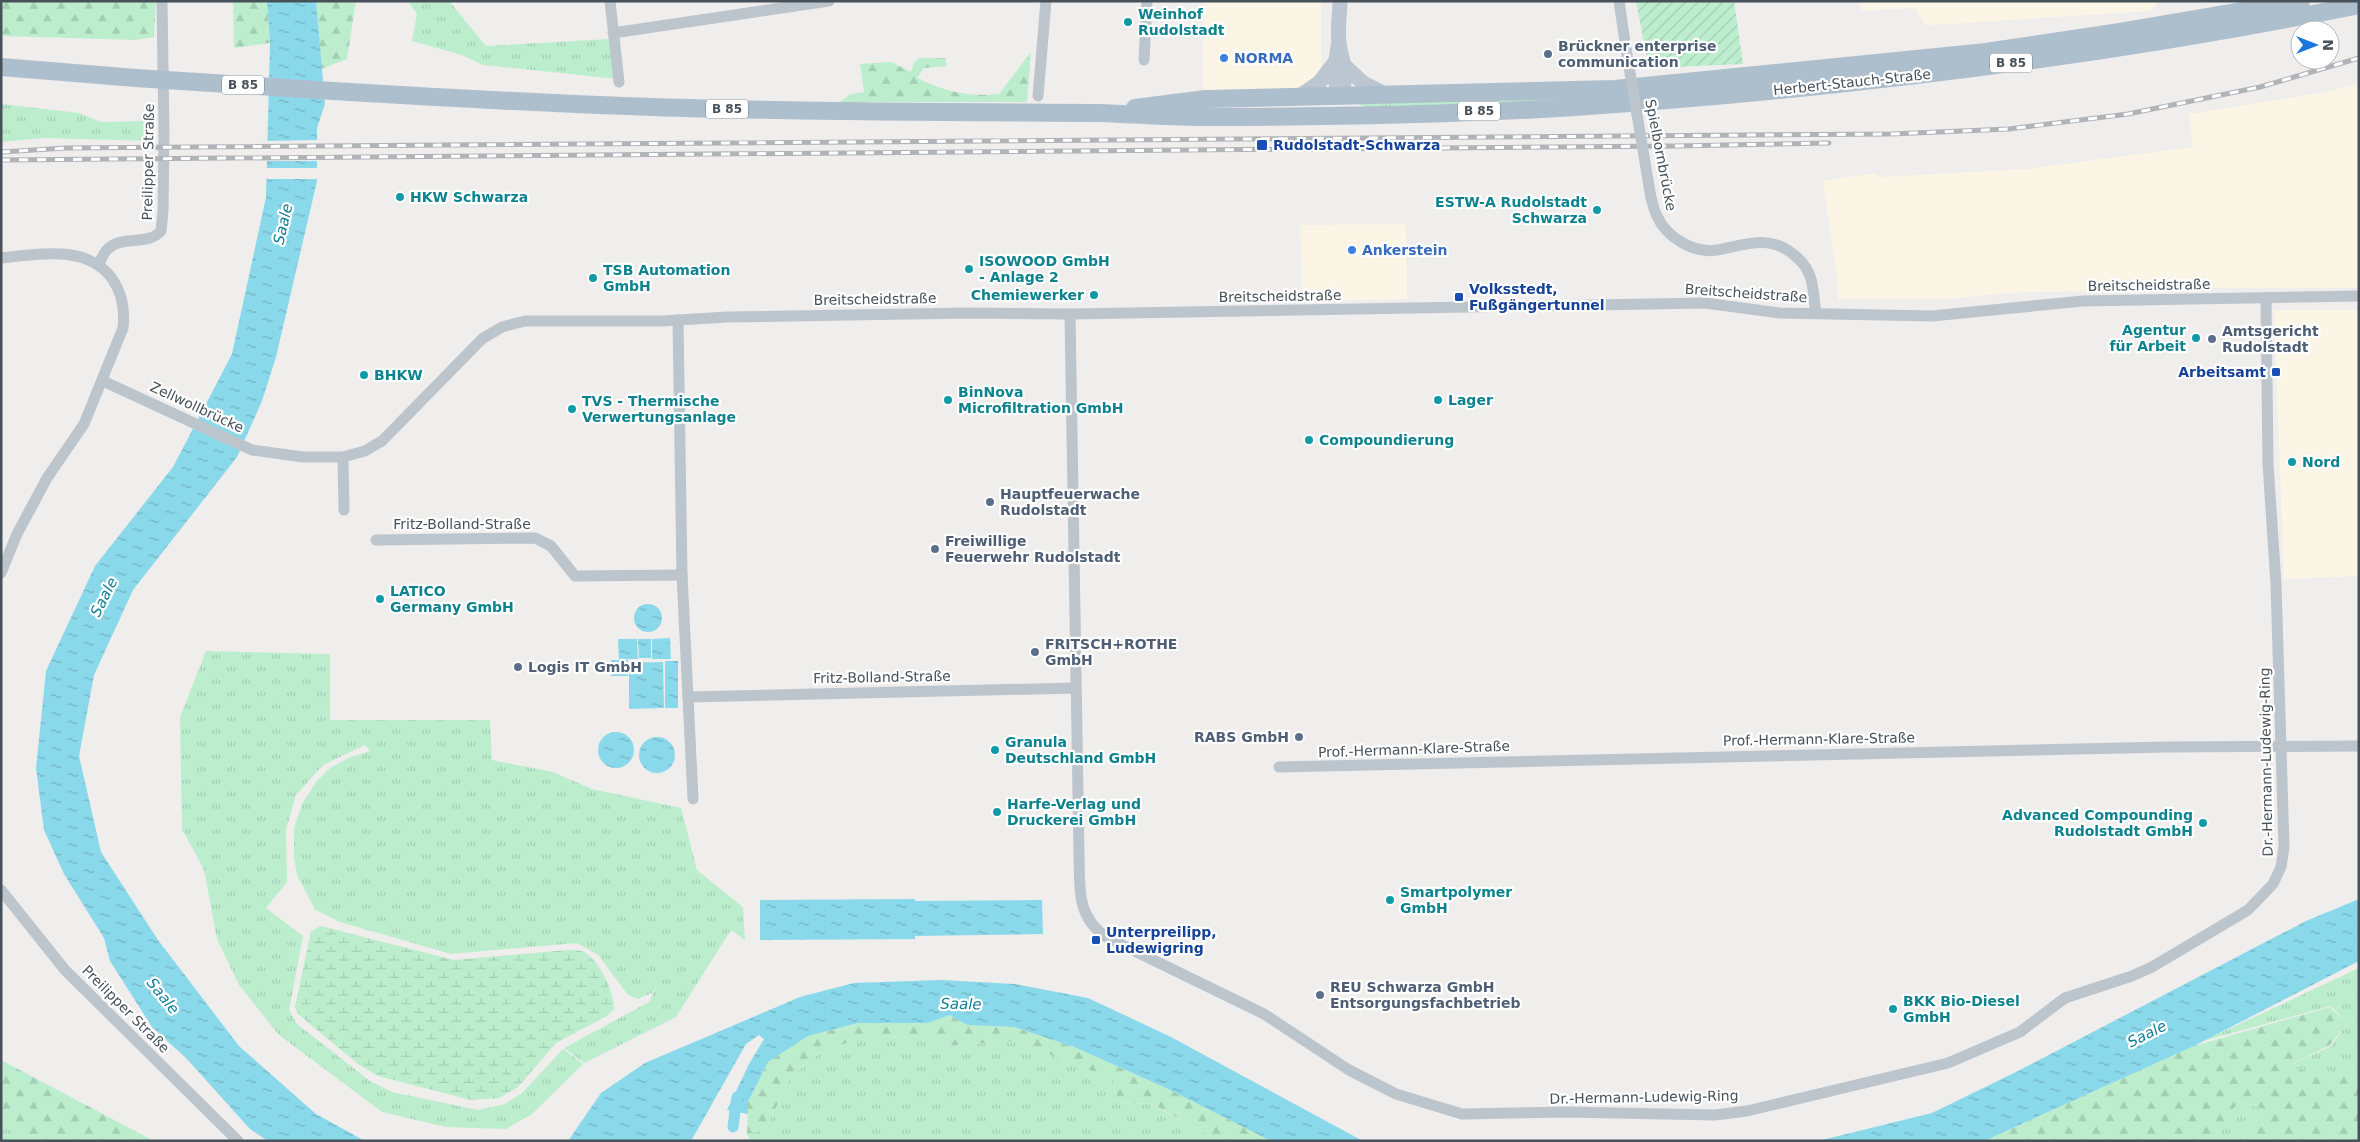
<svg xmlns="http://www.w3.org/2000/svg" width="2360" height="1142" font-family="'DejaVu Sans',sans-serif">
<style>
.commercial{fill:#fbf5e6}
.grass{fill:url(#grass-tufts)}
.forest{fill:url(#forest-firs)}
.wetland{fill:url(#wetland-marsh)}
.garden{fill:url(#garden-furrows)}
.water{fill:url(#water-ripples)}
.pier{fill:#f0eded}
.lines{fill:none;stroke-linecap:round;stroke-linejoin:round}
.canal{stroke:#8ad9ea;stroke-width:11}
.street{stroke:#bcc5cc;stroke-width:11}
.secondary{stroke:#bbc6d1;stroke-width:15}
.primary{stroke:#adbecc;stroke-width:18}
.rail-casing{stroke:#b0b3b8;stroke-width:5}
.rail{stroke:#fff;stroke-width:3;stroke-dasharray:9;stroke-linecap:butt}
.street-bridge{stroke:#bcc5cc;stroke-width:11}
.primary-bridge{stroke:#adbecc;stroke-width:18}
.culture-dot{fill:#0f9aa8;stroke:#fff;stroke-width:2}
.service-dot{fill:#5c6f8a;stroke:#fff;stroke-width:2}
.shop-dot{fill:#3f7fe0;stroke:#fff;stroke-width:2}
.transit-dot{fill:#1a4fb4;stroke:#fff;stroke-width:2}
.labels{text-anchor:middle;stroke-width:4.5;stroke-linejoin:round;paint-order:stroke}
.shield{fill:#fff;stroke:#7e858c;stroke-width:1}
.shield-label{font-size:12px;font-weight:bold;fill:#46515a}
.culture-label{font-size:14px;font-weight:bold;fill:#0d838f;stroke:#fff;text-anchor:start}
.service-label{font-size:14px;font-weight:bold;fill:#4e5e75;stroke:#fff;text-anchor:start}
.shop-label{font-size:14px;font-weight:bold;fill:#366cbe;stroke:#fff;text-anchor:start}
.street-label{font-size:14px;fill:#46515a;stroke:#fff}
.transit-label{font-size:14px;font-weight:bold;fill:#164399;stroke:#fff;text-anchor:start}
.water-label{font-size:15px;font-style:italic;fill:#0f7e96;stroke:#fff}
</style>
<defs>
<pattern id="grass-tufts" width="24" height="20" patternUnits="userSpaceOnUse" patternTransform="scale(1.25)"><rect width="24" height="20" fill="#bceece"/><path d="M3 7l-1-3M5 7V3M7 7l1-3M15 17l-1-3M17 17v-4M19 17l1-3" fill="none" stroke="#a3ceb3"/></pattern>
<pattern id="forest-firs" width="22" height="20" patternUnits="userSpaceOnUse" patternTransform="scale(1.25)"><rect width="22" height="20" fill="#bceece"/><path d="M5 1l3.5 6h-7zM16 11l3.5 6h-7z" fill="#a3ceb3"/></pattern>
<pattern id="wetland-marsh" width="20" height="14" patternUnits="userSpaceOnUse" patternTransform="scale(1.25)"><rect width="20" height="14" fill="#bceece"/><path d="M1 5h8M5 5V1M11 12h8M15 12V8" fill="none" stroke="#a3ceb3"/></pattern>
<pattern id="garden-furrows" width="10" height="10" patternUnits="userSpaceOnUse" patternTransform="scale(1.25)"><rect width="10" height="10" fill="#bceece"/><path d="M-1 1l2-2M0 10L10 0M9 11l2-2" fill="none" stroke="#a3ceb3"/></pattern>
<pattern id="water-ripples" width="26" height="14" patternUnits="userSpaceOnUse" patternTransform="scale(1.25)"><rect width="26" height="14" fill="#8ad9ea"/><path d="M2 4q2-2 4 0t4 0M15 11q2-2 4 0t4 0" fill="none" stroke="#73b2c1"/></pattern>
</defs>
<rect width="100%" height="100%" fill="#f0eded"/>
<g class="commercial">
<path d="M 1204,1 L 1321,1 L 1321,66 L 1311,81 L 1295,89 L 1203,91 Z"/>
<path d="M 1860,1 L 2159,1 L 2151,11 L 1932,25 L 1924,23 L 1915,8 L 1861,11 Z"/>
<path d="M 2359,83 L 2359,288 L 2195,288 L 2005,293 L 1951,299 L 1838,299 L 1838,285 L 1823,181 L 1876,173 L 1878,177 L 2027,169 L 2193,147 L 2189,114 L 2321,93 Z"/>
<path d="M 1406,224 L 1407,299 L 1302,301 L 1300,225 Z"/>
<path d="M 2274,310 L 2359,310 L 2359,576 L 2284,579 Z"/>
</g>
<g class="grass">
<path d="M 408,1 L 449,1 L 486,46 L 609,39 L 617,79 L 483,65 L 462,55 L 412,41 L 417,14 Z"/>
<path d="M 1564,98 L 1564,100 L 1369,108 L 1356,103 Z"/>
<path d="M 1,104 L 79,113 L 101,122 L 152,121 L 153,141 L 43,138 L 1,142 Z"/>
<path d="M 206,651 L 330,654 L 330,720 L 490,720 L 492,760 L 553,772 L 592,789 L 681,808 L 697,870 L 743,907 L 745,940 L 731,930 L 676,1017 L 584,1063 L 564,1048 L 649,1002 L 657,985 L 652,993 L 638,999 L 628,995 L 598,955 L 577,943 L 451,954 L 340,922 L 315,910 L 297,875 L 294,857 L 294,828 L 302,804 L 316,782 L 330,768 L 348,758 L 370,751 L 365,745 L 323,765 L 296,795 L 286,830 L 287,882 L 266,908 L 303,936 L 289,1010 L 297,1024 L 370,1081 L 392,1092 L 478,1110 L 505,1104 L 522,1093 L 563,1049 L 583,1064 L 532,1114 L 506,1129 L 446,1127 L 382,1112 L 279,1035 L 239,985 L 217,939 L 204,870 L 182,829 L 180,717 Z"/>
<path d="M 2359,968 L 2359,1077 L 2285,1068 L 2331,1046 L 2347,1023 L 2331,1006 L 2203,1041 Z"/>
<path d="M 919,1036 L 945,1046 L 1014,1041 L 1113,1079 L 1118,1102 L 1151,1104 L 1220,1141 L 751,1141 L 747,1134 L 765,1130 L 792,1075 L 819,1054 L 861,1037 Z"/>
<path d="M 2239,1101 L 2264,1109 L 2244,1141 L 2211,1141 Z"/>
<path d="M 1,1118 L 28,1141 L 1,1141 Z"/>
</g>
<g class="forest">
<path d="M 1,1 L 156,1 L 154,37 L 135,40 L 1,36 Z"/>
<path d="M 233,1 L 267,1 L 270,43 L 234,48 Z"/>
<path d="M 316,1 L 356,1 L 347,59 L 321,69 Z"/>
<path d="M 1031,52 L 1027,102 L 840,102 L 851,94 L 864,92 L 860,64 L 891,62 L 911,72 L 914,62 L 920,58 L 945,58 L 947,66 L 924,68 L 917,78 C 947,92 966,97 999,94 Z"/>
<path d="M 2330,1007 L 2347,1023 L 2330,1045 L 2285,1068 L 2359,1077 L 2359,1141 L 2244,1141 L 2264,1109 L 2239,1101 L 2211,1141 L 1984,1141 L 2194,1046 Z"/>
<path d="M 950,1015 L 967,1025 L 1014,1027 L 1074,1047 L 1164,1087 L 1271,1141 L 1220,1141 L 1152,1104 L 1118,1102 L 1113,1079 L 1014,1041 L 945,1046 L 919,1036 L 861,1037 L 819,1054 L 792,1075 L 765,1130 L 747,1134 L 748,1102 L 768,1062 L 793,1044 L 808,1036 L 858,1023 L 928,1023 Z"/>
<path d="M 1,1060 L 154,1141 L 28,1141 L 1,1118 Z"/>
</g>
<path class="wetland" d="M 321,926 L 454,960 L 568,950 C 573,950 580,950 584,952 C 599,959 615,994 614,1009 L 607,1016 L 556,1043 L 518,1087 L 499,1098 L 471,1100 L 378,1076 L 358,1064 L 298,1014 L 295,1007 L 311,931 Z"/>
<path class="garden" d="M 1636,1 L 1734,1 L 1743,64 L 1649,68 Z"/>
<g class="water">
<path d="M 267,1 L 316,1 L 325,104 L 317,128 L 317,181 L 276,357 L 262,401 L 237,457 L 133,590 L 94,675 L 79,756 L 101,852 L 158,940 L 239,1046 L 316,1114 L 365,1141 L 268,1141 L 250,1129 L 186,1058 L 152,1027 L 110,961 L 104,938 L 64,874 L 44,830 L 36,768 L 46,671 L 95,566 L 173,467 L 232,354 L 266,197 L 270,43 Z"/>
<circle cx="648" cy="618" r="14"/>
<path d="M 670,638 L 671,659 L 652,659 L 652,639 Z"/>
<path d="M 618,639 L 637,639 L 638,659 L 624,659 L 628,660 L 628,676 L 611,676 L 611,660 L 619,660 Z"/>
<path d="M 638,639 L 651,639 L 651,658 L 639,658 Z"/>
<rect x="665" y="661" width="13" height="47"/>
<path d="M 663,662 L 664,708 L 629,709 L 629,663 Z"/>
<circle cx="616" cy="750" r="18"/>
<circle cx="657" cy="755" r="18"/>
<path d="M 915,899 L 915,901 L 1042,900 L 1043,934 L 915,936 L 915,939 L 760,940 L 760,900 Z"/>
<path d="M 2359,899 L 2359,961 L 2194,1046 L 1984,1141 L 1818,1141 L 1932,1113 L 2016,1072 L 2306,921 Z"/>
<path d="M 941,980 L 1015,984 L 1088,998 L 1171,1037 L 1363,1141 L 1271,1141 L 1164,1087 L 1074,1047 L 1014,1027 L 967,1025 L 950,1015 L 928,1023 L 858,1023 L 808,1036 L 768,1062 L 748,1102 L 748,1114 L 727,1110 L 749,1064 L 764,1039 L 759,1035 L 746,1044 L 691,1141 L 568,1141 L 601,1093 L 645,1063 L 800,997 L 854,983 Z"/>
</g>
<g class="pier">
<path d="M 320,140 L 320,161 L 264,161 L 265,141 Z"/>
<rect x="264" y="168" width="56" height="11"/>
</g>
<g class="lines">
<path class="canal" d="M 733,1127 L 737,1097"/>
<g class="street">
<path d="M 610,1 L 619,82"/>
<path d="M 1619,1 L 1626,49"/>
<path d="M 613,33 L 829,1"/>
<path d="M 1144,60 L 1147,1"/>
<path d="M 1038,96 L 1046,1"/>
<path d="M 1651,198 C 1653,204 1654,211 1657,216 C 1666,237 1694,254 1717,250 C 1744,245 1769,234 1793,254 C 1801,260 1808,269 1811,279 C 1814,290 1814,302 1816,313"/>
<path d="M 1,258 C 38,254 89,244 113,280 C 123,295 125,310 123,328 L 84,424 L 47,478 L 17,534 L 1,573"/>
<path d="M 98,265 C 101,260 103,255 106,251 C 119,234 147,247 161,231 L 163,211 L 164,134 L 162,1"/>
<path d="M 1070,314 L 1079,855 C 1080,888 1076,916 1106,937 L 1264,1014 L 1349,1070 L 1396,1094 L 1462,1114 L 1567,1112 L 1715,1115 L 1747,1111 L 1948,1063 L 2020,1032 L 2065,998 L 2132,976 L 2152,967 L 2248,910 L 2273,884 L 2281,867 L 2284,847 L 2276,584 L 2268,464 L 2266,298"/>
<path d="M 678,320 L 682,575 L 693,799"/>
<path d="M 103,381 L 252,450 L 303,457 L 343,457 L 365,451 L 382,441 L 482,339 L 502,327 L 525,321 L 662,321 L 727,317 L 967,313 L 1070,314 L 1705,303 L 1780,313 L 1932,316 L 2083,301 L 2359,296"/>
<path d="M 343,457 L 344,510"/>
<path d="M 376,540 L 535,538 L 551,546 L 575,576 L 682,575"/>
<path d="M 688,697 L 1076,688"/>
<path d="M 1279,767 L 2167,747 L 2359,746"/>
<path d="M 1,890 L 65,970 L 238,1141"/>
</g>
<g class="secondary">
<path d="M 1338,46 L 1334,75 L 1339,96"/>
<path d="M 1346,67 L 1363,83 L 1385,94"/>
<path d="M 1300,96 L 1320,82 L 1335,62"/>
<path d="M 1339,96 C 1352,71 1341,65 1339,42 C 1337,29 1340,14 1340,1"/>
</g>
<g class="primary">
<path d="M 1,67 L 136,78"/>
<path d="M 349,92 C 450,98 552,104 653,107 C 802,112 950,112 1099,113 C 1133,114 1166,117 1200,117 C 1325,117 1451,115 1575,107 C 1838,89 2100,57 2359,5"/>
<path d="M 1135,108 L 1206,99 L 1615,89 L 1986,52 L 2120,32 L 2301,1"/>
</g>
<g class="rail-casing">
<g id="rail">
<path d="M 1,152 L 66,148 L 1891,134 L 2009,129 L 2128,114 L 2260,87 L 2359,58"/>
<path d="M 1,160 L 1674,146 L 1829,143"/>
</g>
</g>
<use href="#rail" class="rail"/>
<path class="street-bridge" d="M 1626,49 L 1651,198"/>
<path class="primary-bridge" d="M 136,78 L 349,92"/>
</g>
<g class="culture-dot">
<circle cx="1128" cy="22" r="5"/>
<circle cx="400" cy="197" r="5"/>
<circle cx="1597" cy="210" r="5"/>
<circle cx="969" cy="269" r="5"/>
<circle cx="593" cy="278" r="5"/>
<circle cx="1094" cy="295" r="5"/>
<circle cx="2196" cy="338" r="5"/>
<circle cx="364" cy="375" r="5"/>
<circle cx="948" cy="400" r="5"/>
<circle cx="1438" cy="400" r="5"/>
<circle cx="572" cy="409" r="5"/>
<circle cx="1309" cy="440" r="5"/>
<circle cx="2292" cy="462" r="5"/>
<circle cx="380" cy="599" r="5"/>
<circle cx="995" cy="750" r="5"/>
<circle cx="997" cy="812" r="5"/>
<circle cx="2203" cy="823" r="5"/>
<circle cx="1390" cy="900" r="5"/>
<circle cx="1893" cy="1009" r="5"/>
</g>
<g class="service-dot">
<circle cx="1548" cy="54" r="5"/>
<circle cx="2212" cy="339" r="5"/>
<circle cx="990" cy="502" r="5"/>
<circle cx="935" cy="549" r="5"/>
<circle cx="1035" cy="652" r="5"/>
<circle cx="518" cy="667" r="5"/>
<circle cx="1299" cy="737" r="5"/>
<circle cx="1320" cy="995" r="5"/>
</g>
<g class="shop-dot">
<circle cx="1224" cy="58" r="5"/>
<circle cx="1352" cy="250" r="5"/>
</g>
<g class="transit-dot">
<rect x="1256" y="139" width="12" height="12" rx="2.5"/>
<rect x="1454" y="292" width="10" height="10" rx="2.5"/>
<rect x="2271" y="367" width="10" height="10" rx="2.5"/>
<rect x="1091" y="935" width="10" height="10" rx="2.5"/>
</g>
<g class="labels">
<g class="shield">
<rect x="1990" y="53.5" width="42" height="19" rx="4"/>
<rect x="222" y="75.5" width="42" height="19" rx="4"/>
<rect x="706" y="99.5" width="42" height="19" rx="4"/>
<rect x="1458" y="101.5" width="42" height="19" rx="4"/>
</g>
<g class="shield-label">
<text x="2011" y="67">B 85</text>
<text x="243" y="89">B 85</text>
<text x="727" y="113">B 85</text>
<text x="1479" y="115">B 85</text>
</g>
<g class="culture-label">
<text x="1138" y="19">Weinhof<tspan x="1138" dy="16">Rudolstadt</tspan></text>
<text x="410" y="202">HKW Schwarza</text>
<text x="1587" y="207" text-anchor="end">ESTW-A Rudolstadt<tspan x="1587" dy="16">Schwarza</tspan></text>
<text x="979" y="266">ISOWOOD GmbH<tspan x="979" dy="16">- Anlage 2</tspan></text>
<text x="603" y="275">TSB Automation<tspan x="603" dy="16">GmbH</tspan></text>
<text x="1084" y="300" text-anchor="end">Chemiewerker</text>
<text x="2186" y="335" text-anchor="end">Agentur<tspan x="2186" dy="16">für Arbeit</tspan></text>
<text x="374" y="380">BHKW</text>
<text x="958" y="397">BinNova<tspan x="958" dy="16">Microfiltration GmbH</tspan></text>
<text x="1448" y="405">Lager</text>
<text x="582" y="406">TVS - Thermische<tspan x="582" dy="16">Verwertungsanlage</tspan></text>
<text x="1319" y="445">Compoundierung</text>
<text x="2302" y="467">Nord</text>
<text x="390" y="596">LATICO<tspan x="390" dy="16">Germany GmbH</tspan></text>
<text x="1005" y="747">Granula<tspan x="1005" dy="16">Deutschland GmbH</tspan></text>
<text x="1007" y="809">Harfe-Verlag und<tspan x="1007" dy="16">Druckerei GmbH</tspan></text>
<text x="2193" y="820" text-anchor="end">Advanced Compounding<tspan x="2193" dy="16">Rudolstadt GmbH</tspan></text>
<text x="1400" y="897">Smartpolymer<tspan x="1400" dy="16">GmbH</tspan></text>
<text x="1903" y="1006">BKK Bio-Diesel<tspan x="1903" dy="16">GmbH</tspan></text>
</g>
<g class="service-label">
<text x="1558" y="51">Brückner enterprise<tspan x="1558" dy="16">communication</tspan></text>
<text x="2222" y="336">Amtsgericht<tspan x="2222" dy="16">Rudolstadt</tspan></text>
<text x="1000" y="499">Hauptfeuerwache<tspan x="1000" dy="16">Rudolstadt</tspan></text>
<text x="945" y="546">Freiwillige<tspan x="945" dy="16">Feuerwehr Rudolstadt</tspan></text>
<text x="1045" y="649">FRITSCH+ROTHE<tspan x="1045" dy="16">GmbH</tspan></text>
<text x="528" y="672">Logis IT GmbH</text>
<text x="1289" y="742" text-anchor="end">RABS GmbH</text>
<text x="1330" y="992">REU Schwarza GmbH<tspan x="1330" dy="16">Entsorgungsfachbetrieb</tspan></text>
</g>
<g class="shop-label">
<text x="1234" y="63">NORMA</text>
<text x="1362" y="255">Ankerstein</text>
</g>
<g class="street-label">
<text transform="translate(1852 82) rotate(-6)" y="5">Herbert-Stauch-Straße</text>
<text transform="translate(1661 155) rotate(79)" y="5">Spielbornbrücke</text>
<text transform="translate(148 162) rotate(-89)" y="5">Preilipper Straße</text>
<text transform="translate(2149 285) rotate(-1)" y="5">Breitscheidstraße</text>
<text transform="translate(1746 293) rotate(4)" y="5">Breitscheidstraße</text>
<text transform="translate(1280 296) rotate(-1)" y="5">Breitscheidstraße</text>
<text transform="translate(875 299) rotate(-1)" y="5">Breitscheidstraße</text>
<text transform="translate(197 407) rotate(25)" y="5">Zellwollbrücke</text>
<text x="462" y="529">Fritz-Bolland-Straße</text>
<text transform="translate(882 677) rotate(-1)" y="5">Fritz-Bolland-Straße</text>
<text transform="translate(1819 739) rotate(-1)" y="5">Prof.-Hermann-Klare-Straße</text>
<text transform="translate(1414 749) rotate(-2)" y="5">Prof.-Hermann-Klare-Straße</text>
<text transform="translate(2266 762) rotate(-91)" y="5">Dr.-Hermann-Ludewig-Ring</text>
<text transform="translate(126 1009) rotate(45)" y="5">Preilipper Straße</text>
<text transform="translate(1644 1097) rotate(-1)" y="5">Dr.-Hermann-Ludewig-Ring</text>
</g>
<g class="transit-label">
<text x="1273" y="150">Rudolstadt-Schwarza</text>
<text x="1469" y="294">Volksstedt,<tspan x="1469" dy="16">Fußgängertunnel</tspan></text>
<text x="2266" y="377" text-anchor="end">Arbeitsamt</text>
<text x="1106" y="937">Unterpreilipp,<tspan x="1106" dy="16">Ludewigring</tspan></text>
</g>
<g class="water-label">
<text transform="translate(283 224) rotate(-77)" y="5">Saale</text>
<text transform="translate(104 597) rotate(-63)" y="5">Saale</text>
<text transform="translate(163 996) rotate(51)" y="5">Saale</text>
<text transform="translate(961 1004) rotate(1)" y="5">Saale</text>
<text transform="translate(2147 1034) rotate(-27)" y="5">Saale</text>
</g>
</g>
<rect width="2360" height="1142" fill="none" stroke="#46515a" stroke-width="5"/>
<g transform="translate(2315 45) rotate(90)"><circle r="24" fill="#ffffff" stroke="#b5b9bd"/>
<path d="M0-4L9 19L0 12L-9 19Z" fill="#1c75db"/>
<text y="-8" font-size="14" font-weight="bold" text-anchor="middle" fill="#46515a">N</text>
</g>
</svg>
